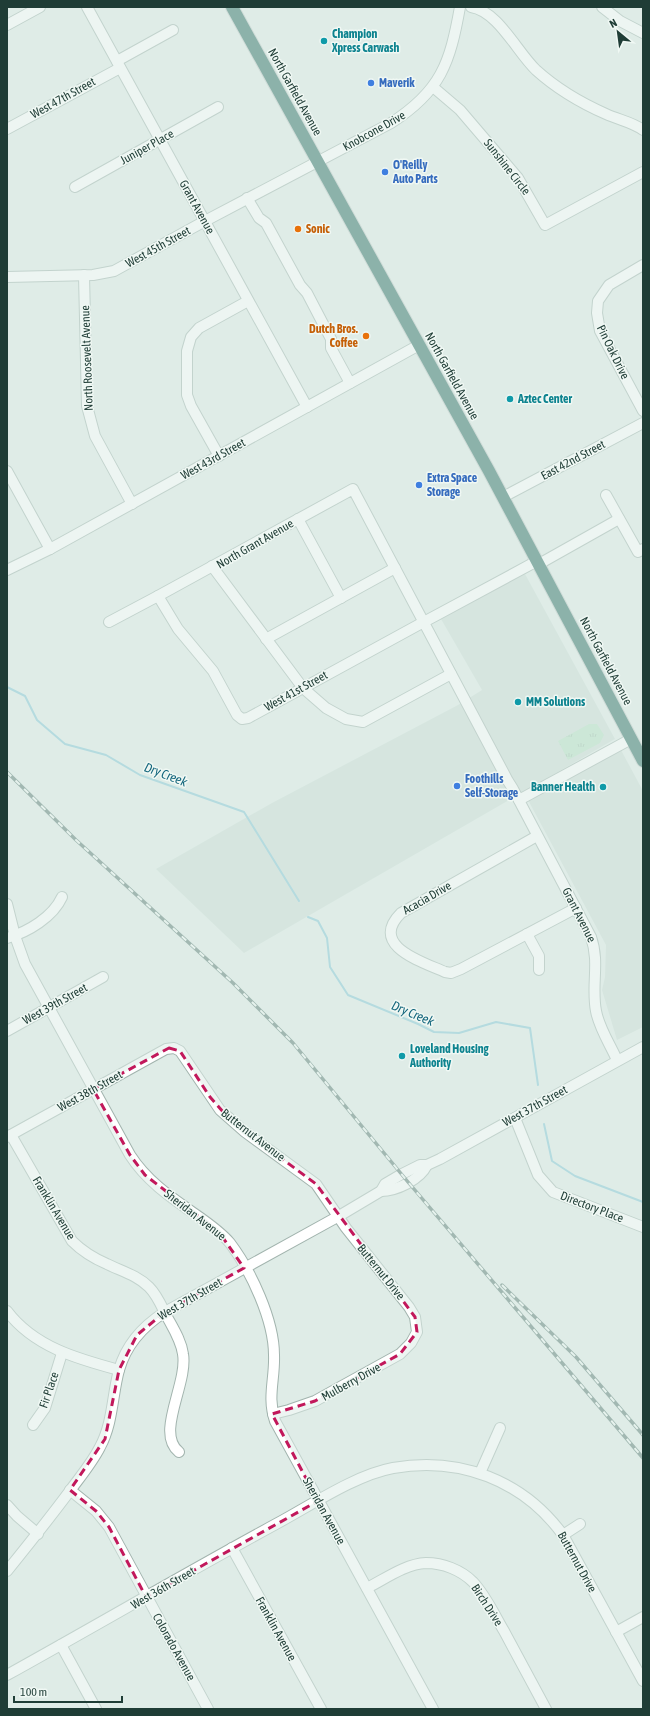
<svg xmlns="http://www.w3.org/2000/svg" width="650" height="1716" font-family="'Asap Condensed',sans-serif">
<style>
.built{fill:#cddcd6}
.grass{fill:url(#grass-tufts)}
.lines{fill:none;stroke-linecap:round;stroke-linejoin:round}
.stream{stroke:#83c5d6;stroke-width:2}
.minor-casing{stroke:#a2b4ae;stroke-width:12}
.highway-casing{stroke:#c0c9c7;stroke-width:14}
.minor{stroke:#fff;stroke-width:10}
.highway{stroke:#296c61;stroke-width:12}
.rail-casing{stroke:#597972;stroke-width:3.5}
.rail{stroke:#f0f8f4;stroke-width:2;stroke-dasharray:6;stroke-linecap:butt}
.marked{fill:none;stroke:#c2185b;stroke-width:3;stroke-dasharray:8 5;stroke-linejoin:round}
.culture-dot{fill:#0f9aa8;stroke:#f0f8f4;stroke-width:1.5}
.shop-dot{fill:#3f7fe0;stroke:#f0f8f4;stroke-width:1.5}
.food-dot{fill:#e8710a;stroke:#f0f8f4;stroke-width:1.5}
.labels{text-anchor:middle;stroke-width:3;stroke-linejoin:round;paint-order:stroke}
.culture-label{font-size:12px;font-weight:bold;fill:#0d838f;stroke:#f0f8f4;text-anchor:start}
.shop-label{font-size:12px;font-weight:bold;fill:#366cbe;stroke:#f0f8f4;text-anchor:start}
.street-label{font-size:12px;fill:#1f3d36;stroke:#f0f8f4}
.food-label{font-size:12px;font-weight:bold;fill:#c56008;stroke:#f0f8f4;text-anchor:start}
.water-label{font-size:13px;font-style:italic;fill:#15677d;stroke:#f0f8f4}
</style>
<defs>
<pattern id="grass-tufts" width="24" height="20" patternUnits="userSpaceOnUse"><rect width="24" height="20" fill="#b6dfc3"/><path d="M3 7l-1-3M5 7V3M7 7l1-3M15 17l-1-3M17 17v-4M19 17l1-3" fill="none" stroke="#9cc0a8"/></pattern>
</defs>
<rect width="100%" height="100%" fill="#dfece7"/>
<g class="built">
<path d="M 525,574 L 615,739 L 244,953 L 156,869 L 272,803 L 458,705 L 482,690 L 441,619 Z"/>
<path d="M 621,750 L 643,791 L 643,1027 L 617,1040 L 602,990 L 605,977 L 606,945 L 528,800 Z"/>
</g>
<path class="grass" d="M 589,724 L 597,724 L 604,735 L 600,743 L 568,760 L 558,741 Z"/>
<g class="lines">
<g class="stream">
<path d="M 7,687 L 25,696 L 37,720 L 65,744 L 106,755 L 140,775 L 244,812 L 299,901"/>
<path d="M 308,917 L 318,921 L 327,938 L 330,967 L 348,995 L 418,1024 L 434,1032 L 459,1033 L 496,1022 L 530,1028 L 538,1085"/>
<path d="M 544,1124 L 552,1161 L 575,1176 L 643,1202"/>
</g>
<g class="minor-casing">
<g id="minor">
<path d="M 87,7 L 307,407"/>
<path d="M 471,7 C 498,11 517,52 536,70 C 557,89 581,103 606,114 C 619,120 632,122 643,130"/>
<path d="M 602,7 L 620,21 L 643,33"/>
<path d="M 7,25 L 40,7"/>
<path d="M 117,61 L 173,30"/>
<path d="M 433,87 L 460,110 L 518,178 L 545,225 L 643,172"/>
<path d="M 7,129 L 120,68"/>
<path d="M 75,187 L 218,107"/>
<path d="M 247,198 L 259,218 L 266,223 L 300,285 L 307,293 L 331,339 L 331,348 L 350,383"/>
<path d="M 643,265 L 609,285 L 598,301 L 597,313 L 600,331 L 643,411"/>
<path d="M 84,275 L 87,406 L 95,436 L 132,504"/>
<path d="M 7,277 L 93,275 L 114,271 L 205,221 L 391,123 C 441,91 450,63 460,7"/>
<path d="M 219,456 L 191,406 L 187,395 L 187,351 L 191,337 L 199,328 L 248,301"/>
<path d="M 7,471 L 50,549"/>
<path d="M 606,495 L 638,552 L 643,549"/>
<path d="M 503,497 L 643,423"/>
<path d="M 298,519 L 341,598"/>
<path d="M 537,561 L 435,616 L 420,624 L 248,718 L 242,719 L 237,715 L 213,671 L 178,629 L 158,596 L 353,489 C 404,587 456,684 508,781 L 513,789 L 591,937 C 600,963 591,985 596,1011 C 599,1028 610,1044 617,1060"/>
<path d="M 539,564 L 619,519"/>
<path d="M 212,566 L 303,688 L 326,708 L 346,719 L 363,722 L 451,674"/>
<path d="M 7,570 L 50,549 L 419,345"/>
<path d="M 109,622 L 158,596"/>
<path d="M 266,639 L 395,568"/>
<path d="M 519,800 L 631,739"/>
<path d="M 537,836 L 401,913 C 368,946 423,962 445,972 L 451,973 L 461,969 L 576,908"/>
<path d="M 7,904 L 15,936 L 25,964 L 130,1155 C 146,1180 169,1196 192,1212 C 205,1221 220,1231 230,1243 C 251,1271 274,1320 274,1355 C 275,1379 267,1397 275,1421 L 433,1709"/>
<path d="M 527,934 L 539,956 L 539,970"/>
<path d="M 7,938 C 28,932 53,917 62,897"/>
<path d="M 7,1031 L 103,977"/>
<path d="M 515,1118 L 538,1175 L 553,1192 L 643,1227"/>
<path d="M 11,1135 L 72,1241 C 82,1251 93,1258 107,1264 C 121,1271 137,1275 149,1287 C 157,1295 161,1305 166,1315 C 173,1328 181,1340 183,1354 C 188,1384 155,1433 179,1452"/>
<path d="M 7,1137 L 166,1049 L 174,1048 L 180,1051 L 220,1110 L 245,1132 L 316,1184 L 346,1228 L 409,1307 L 415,1317 L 417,1332 L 411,1343 L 400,1354 L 315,1401 L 289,1410 L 273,1414"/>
<path d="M 381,1191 C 396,1191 420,1180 427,1165"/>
<path d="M 7,1311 C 34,1347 78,1359 119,1370"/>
<path d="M 33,1425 L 45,1408 L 62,1353"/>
<path d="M 480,1473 L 500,1428"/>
<path d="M 70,1490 L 96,1511 L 109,1527 L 208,1709"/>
<path d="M 7,1505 L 17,1516 L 38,1534"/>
<path d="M 563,1535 L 580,1524"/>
<path d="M 232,1548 L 321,1709"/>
<path d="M 7,1571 C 28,1545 49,1519 69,1492 C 80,1477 92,1463 100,1447 C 113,1423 112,1396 119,1370 C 126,1345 143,1326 165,1312 L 339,1216 L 381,1191 L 385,1184 L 402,1174 L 420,1165 L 427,1165 L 440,1159 L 643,1047"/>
<path d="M 367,1588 C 385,1579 405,1564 426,1563 C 443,1563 461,1570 473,1582 C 486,1596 494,1614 504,1631 C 518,1657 532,1683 546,1709"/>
<path d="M 616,1632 L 643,1617"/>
<path d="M 61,1645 L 96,1709"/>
<path d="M 7,1675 C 97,1625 186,1573 276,1524 C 310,1506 355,1475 393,1468 C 459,1456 523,1480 563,1535 L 643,1681"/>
</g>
</g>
<g class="highway-casing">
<path id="highway" d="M 232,7 L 489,471 L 643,761"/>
</g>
<use href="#minor" class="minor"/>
<use href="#highway" class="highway"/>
<g class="rail-casing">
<g id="rail">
<path d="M 7,772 L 76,840 L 233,983 L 293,1043 L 408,1182 L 643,1458"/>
<path d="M 502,1285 L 576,1357 L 643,1435"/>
</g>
</g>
<use href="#rail" class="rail"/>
</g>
<path d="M0 0H650V1716H0ZM 169,1048 L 180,1051 L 210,1097 L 231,1121 L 316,1184 L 415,1317 L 417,1332 L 400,1354 L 315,1401 L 272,1414 L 318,1501 L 146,1597 L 109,1527 L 96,1511 L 70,1490 L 105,1439 L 119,1370 L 137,1335 L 165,1312 L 244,1268 L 219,1232 L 145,1175 L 130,1155 L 93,1089 Z" fill="#dfece7" fill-opacity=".55" fill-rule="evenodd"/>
<path class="marked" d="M 169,1048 L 180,1051 L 210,1097 L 231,1121 L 316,1184 L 415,1317 L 417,1332 L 400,1354 L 315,1401 L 272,1414 L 318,1501 L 146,1597 L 109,1527 L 96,1511 L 70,1490 L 105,1439 L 119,1370 L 137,1335 L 165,1312 L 244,1268 L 219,1232 L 145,1175 L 130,1155 L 93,1089 Z"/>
<g class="culture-dot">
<circle cx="324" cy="41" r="4"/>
<circle cx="510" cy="399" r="4"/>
<circle cx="518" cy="702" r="4"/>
<circle cx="603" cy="787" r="4"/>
<circle cx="402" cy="1056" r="4"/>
</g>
<g class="shop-dot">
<circle cx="371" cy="83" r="4"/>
<circle cx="385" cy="172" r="4"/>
<circle cx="419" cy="485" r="4"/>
<circle cx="457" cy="786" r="4"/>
</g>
<g class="food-dot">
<circle cx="298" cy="229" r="4"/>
<circle cx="366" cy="336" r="4"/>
</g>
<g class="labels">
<g class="culture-label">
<text x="332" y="38">Champion<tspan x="332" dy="14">Xpress Carwash</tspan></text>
<text x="518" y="403">Aztec Center</text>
<text x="526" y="706">MM Solutions</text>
<text x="595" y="791" text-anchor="end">Banner Health</text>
<text x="410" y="1053">Loveland Housing<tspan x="410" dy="14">Authority</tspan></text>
</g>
<g class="shop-label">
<text x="379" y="87">Maverik</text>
<text x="393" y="169">O'Reilly<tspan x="393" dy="14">Auto Parts</tspan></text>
<text x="427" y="482">Extra Space<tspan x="427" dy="14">Storage</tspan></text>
<text x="465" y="783">Foothills<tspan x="465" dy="14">Self-Storage</tspan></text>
</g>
<g class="street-label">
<text transform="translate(295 92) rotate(61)" y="4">North Garfield Avenue</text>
<text transform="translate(63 98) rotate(-29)" y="4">West 47th Street</text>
<text transform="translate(374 131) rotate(-29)" y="4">Knobcone Drive</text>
<text transform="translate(147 147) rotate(-29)" y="4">Juniper Place</text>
<text transform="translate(507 167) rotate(52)" y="4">Sunshine Circle</text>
<text transform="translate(197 207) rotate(61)" y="4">Grant Avenue</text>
<text transform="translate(158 247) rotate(-29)" y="4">West 45th Street</text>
<text transform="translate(613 352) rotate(64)" y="4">Pin Oak Drive</text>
<text transform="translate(87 358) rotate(-92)" y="4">North Roosevelt Avenue</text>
<text transform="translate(452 376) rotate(61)" y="4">North Garfield Avenue</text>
<text transform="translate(213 459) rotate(-29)" y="4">West 43rd Street</text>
<text transform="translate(573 460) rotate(-28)" y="4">East 42nd Street</text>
<text transform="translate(255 544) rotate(-30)" y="4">North Grant Avenue</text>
<text transform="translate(606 661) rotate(62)" y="4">North Garfield Avenue</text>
<text transform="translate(296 691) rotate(-29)" y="4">West 41st Street</text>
<text transform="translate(427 898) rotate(-30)" y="4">Acacia Drive</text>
<text transform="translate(579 915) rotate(63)" y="4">Grant Avenue</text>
<text transform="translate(55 1004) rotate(-29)" y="4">West 39th Street</text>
<text transform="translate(90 1091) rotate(-29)" y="4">West 38th Street</text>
<text transform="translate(535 1106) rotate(-29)" y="4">West 37th Street</text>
<text transform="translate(253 1135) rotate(38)" y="4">Butternut Avenue</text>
<text transform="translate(592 1207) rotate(21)" y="4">Directory Place</text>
<text transform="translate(54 1208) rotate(59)" y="4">Franklin Avenue</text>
<text transform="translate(195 1215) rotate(38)" y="4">Sheridan Avenue</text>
<text transform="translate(381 1272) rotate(51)" y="4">Butternut Drive</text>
<text transform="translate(190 1299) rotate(-30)" y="4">West 37th Street</text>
<text transform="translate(351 1382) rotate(-29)" y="4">Mulberry Drive</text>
<text transform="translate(49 1390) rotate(-71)" y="4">Fir Place</text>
<text transform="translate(324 1511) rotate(61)" y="4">Sheridan Avenue</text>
<text transform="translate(577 1562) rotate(61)" y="4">Butternut Drive</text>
<text transform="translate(163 1588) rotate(-30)" y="4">West 36th Street</text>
<text transform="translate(487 1605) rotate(57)" y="4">Birch Drive</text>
<text transform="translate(276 1629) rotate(61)" y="4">Franklin Avenue</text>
<text transform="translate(174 1647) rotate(61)" y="4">Colorado Avenue</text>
</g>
<g class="food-label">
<text x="306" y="233">Sonic</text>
<text x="358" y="333" text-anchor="end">Dutch Bros.<tspan x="358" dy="14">Coffee</tspan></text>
</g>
<g class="water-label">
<text transform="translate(166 774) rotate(21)" y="5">Dry Creek</text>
<text transform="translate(413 1013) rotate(23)" y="5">Dry Creek</text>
</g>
</g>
<rect width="650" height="1716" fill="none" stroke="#1f3d36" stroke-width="16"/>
<g transform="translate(618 32) rotate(331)" stroke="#f0f8f4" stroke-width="3" paint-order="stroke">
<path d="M0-3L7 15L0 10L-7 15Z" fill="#1f3d36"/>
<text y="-6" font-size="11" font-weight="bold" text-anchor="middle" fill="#1f3d36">N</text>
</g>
<path d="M14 1696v6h108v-6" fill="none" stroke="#1f3d36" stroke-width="2"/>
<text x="20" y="1696" font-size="12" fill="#1f3d36" stroke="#f0f8f4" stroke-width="3" paint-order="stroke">100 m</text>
</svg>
